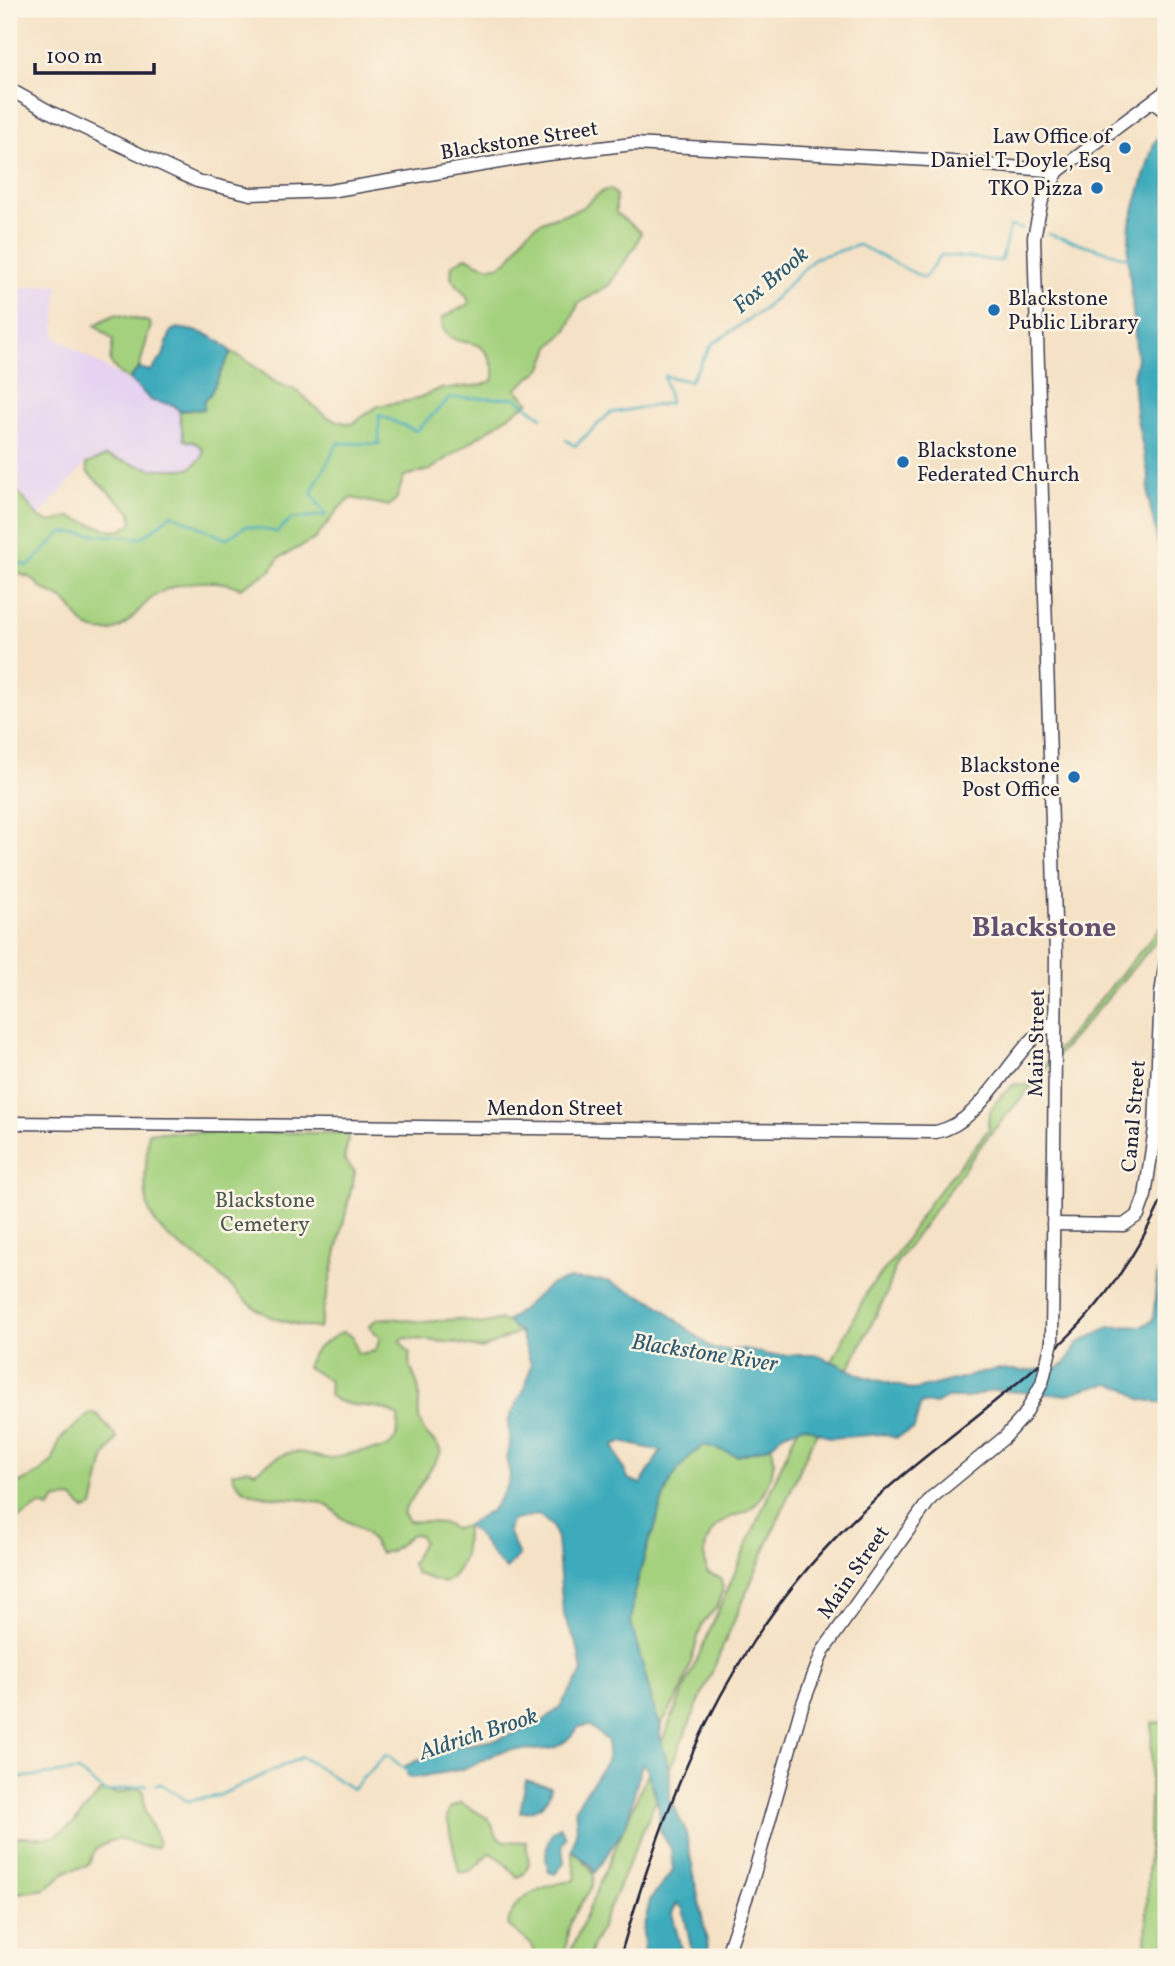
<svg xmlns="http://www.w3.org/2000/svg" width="1175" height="1966" font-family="Vollkorn,serif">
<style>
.built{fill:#e5d3f1}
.green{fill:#a4d17e;stroke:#637a5c;stroke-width:2}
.water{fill:#3eabbc;stroke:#30667c;stroke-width:2;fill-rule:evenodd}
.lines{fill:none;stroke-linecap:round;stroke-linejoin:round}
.stream{stroke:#3eabbc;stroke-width:2.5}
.secondary-casing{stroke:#423f50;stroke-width:15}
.secondary{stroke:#fff;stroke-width:12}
.rail{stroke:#22223b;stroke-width:2.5}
.secondary-bridge-casing{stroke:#423f50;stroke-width:15;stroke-linecap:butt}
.secondary-bridge{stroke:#fff;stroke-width:12}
.poi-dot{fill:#1f6fb2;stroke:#fcf5e5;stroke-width:2.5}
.labels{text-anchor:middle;stroke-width:5;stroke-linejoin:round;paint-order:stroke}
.poi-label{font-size:21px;fill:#22223b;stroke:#fcf5e5;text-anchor:end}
.street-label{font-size:21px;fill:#22223b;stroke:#fcf5e5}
.park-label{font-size:21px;fill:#49574f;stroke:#fcf5e5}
.water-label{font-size:23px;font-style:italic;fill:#2d596f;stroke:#fcf5e5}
.district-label{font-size:28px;font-weight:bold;fill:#63506f;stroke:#fcf5e5}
</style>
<rect width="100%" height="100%" fill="#fcf5e5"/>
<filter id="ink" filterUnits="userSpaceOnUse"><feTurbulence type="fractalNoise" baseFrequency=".0143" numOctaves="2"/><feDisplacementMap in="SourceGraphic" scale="14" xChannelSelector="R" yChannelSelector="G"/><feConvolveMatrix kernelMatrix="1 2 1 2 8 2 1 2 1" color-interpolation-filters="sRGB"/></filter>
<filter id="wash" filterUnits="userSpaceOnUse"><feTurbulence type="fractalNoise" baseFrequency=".00686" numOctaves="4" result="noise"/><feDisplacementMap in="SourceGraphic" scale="28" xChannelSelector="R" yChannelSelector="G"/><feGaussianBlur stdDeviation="1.57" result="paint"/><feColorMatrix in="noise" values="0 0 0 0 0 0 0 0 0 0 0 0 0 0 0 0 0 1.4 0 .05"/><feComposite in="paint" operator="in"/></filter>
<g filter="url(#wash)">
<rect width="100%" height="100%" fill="#f5e2c6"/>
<path class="built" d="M 58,284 L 55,337 L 128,381 L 265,429 L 245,501 L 88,461 L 9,551 L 9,289 Z"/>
<g class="green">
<path d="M 610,189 L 616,195 L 616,213 L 641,232 L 636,245 L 609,285 L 578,304 L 567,330 L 550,347 L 542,368 L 516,389 L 529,402 L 430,470 L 404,476 L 397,498 L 389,506 L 352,498 L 342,505 L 315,539 L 279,558 L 270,571 L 240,588 C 217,577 178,581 156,595 C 135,608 126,639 94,630 C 79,626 75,608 64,600 C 57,595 47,592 40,587 C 40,586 33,579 33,579 C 24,574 17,576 9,568 L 9,489 L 19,493 L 39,518 L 51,522 L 70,517 L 113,531 L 122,530 L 132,523 L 131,512 L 88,473 L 86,464 L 106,456 L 151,469 L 190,469 L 202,457 L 203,450 L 196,443 L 184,440 L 179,411 L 204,409 L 204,401 L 231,352 C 249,359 260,373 277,383 C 283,386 291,387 297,391 C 323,410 315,417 352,424 L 378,406 L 413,400 L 440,389 L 483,385 L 493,380 C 496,372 493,367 490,359 C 478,332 456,352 443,328 L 442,318 L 469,304 L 467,297 L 451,278 L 452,265 L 466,257 C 476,262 485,268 497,266 C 512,263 516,246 525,235 C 539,218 561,217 579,209 C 592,203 595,192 610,189 Z"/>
<path d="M 115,314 L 149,322 L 151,325 L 139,368 L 129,379 L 120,374 L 110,362 L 113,340 L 95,325 Z"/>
<path d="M 1166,921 L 1166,930 L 985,1140 L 897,1262 L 887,1293 L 810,1446 L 588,1957 L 568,1957 L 792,1441 L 869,1288 L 892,1261 L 930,1202 L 989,1129 C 984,1109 1001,1096 1014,1084 L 1028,1085 Z"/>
<path d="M 148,1132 L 349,1133 L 344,1160 L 355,1172 L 319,1329 C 302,1325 282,1323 267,1315 C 242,1302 227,1279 205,1263 C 187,1250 163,1238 152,1217 C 140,1195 148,1156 148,1132 Z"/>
<path d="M 390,1318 L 424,1322 L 458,1319 L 481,1324 L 498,1320 L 507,1322 L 519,1332 L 482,1349 L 456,1343 L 404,1338 L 400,1341 L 410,1354 C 407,1369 418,1378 419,1392 C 420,1409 415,1413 424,1431 C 429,1440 438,1441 441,1452 L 403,1513 L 409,1521 L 443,1523 L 454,1529 L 466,1526 C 466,1548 465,1571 444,1583 L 416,1574 L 412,1564 L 423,1541 L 419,1535 L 412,1534 L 391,1551 L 380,1553 C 365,1530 368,1533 345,1520 C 338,1516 332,1507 324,1504 C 298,1493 240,1507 232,1473 L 248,1469 L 255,1472 C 265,1465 276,1456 288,1453 C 302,1450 312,1456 325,1458 C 336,1459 342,1455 352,1453 C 378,1447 401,1456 398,1417 C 379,1399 349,1413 329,1395 L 330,1381 L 307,1367 C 309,1350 329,1340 342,1332 L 352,1336 L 358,1354 L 375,1351 L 380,1338 L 369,1326 L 377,1319 Z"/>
<path d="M 91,1413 L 98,1415 L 117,1438 L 104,1459 L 93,1507 L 85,1510 L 72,1498 L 57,1499 L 49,1508 L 40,1505 L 18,1519 L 9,1517 L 9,1483 L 16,1485 L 38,1474 L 53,1460 L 59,1440 Z"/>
<path d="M 705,1445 L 738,1456 L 771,1446 C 776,1459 774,1465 770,1477 C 765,1490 761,1501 750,1509 C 743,1514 733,1515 725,1520 C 706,1531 701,1552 707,1572 L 720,1578 L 723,1588 L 717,1607 L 702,1624 L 683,1688 L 661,1725 L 656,1715 L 631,1623 L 634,1593 L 650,1536 C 657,1529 656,1521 659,1511 C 667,1483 680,1461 705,1445 Z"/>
<path d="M 1166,1722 L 1166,1957 L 1062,1957 L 1062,1955 L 1146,1953 L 1152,1723 Z"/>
<path d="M 136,1788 L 143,1790 L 145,1812 L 159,1842 L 157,1847 C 133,1851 125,1828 98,1848 C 91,1853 92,1861 86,1866 L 67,1871 L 45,1889 L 9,1894 L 9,1837 L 53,1837 L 73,1824 L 102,1790 L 118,1794 Z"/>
<path d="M 461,1803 L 489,1819 L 497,1836 L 504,1841 L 526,1842 L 529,1863 L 524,1874 L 517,1877 L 502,1860 L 490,1853 C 479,1860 475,1875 459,1872 L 447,1817 L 450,1808 Z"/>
<path d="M 572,1850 C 611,1881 589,1885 572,1919 C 566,1929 568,1945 564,1957 L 535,1957 L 531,1944 L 508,1925 C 512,1893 548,1885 575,1880 C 578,1869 570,1862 572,1850 Z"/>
</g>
<g class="water">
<path d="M 1166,128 L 1166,579 L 1148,497 L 1149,477 L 1136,414 L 1133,376 L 1137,359 L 1128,255 L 1130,224 L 1154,143 Z"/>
<path d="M 177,328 C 200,331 216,335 231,352 L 210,395 L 204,401 L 204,409 L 179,411 L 174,405 L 152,401 L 129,379 L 139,368 L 151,371 L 163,356 L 171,331 Z"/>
<path d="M 1166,1266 L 1166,1404 L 1140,1399 L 1127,1389 L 1110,1384 L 1090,1387 L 1066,1395 L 993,1390 L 967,1398 L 947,1398 L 935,1404 L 921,1403 L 914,1429 L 896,1438 L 882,1434 L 832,1438 L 804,1426 L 784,1433 L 771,1446 L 738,1456 L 705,1445 C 680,1461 667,1483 659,1511 C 656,1521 657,1529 650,1537 L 634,1593 L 631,1623 L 656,1715 L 661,1725 L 660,1736 L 670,1773 L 670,1800 L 685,1829 L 710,1957 L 693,1957 L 683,1909 L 677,1903 L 672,1913 L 683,1957 L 645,1957 L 643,1931 L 650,1900 L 673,1870 L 671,1849 L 660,1830 L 659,1808 L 646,1766 L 642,1764 L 626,1825 L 595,1873 L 591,1865 L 572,1850 L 577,1828 L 575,1808 L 607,1761 L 608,1741 L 589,1725 L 578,1727 C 555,1761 536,1745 504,1751 C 492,1753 480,1763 469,1767 C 452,1773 432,1773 415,1778 L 408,1776 L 405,1766 L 444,1748 L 496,1740 L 538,1725 L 559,1708 L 582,1672 L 578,1648 L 563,1613 L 557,1539 L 552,1526 L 538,1514 L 511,1521 L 508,1531 L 519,1556 L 506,1569 C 489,1557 484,1536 466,1526 L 492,1510 L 507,1487 L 510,1475 L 506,1458 L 510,1444 L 508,1420 L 526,1386 L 531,1364 L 520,1332 L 507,1322 L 551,1284 L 570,1279 L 607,1281 L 653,1301 L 713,1349 L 748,1350 L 769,1355 L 818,1355 L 863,1376 L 914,1390 L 997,1369 L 1023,1371 L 1057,1368 L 1065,1364 L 1078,1343 L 1110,1327 L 1142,1326 L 1152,1321 C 1157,1304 1154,1287 1159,1270 ZM 621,1442 L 661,1451 L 641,1484 L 628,1479 L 613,1445 Z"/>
<path d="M 526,1780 L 551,1787 C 548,1804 537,1812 520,1812 Z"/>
<path d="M 560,1827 L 566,1837 L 562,1844 L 564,1863 L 555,1874 L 549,1872 C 544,1858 545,1833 560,1827 Z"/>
</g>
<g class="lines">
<g class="stream">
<path d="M 1048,234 L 1132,259"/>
<path d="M 566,440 L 575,446 L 610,413 L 670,403 L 664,376 L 690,381 L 712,344 L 763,310 L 815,258 L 859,245 L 924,278 L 941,255 L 1001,261 L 1010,226 L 1023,229"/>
<path d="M 9,560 L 29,566 L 62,532 L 142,538 L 172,514 L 226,539 L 246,526 L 277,532 L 291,519 L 326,515 L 311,493 L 338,443 L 379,444 L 379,415 L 416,431 L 450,398 L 516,398 L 542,417"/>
<path d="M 9,1779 L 78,1771 L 105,1792 L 147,1785"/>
<path d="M 155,1785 L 161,1784 L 187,1801 L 218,1796 L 302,1757 L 352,1789 L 387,1754 L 408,1772"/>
</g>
</g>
</g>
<g filter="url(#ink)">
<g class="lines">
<g class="secondary-casing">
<g id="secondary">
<path d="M 9,89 L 52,113 L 197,181 L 251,194 L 330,191 L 541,155 L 633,144 L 929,160 L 1058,171"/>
<path d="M 1153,102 L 1166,112"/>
<path d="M 9,1123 L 936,1132 C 987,1122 1010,1046 1055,1022"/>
<path d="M 1053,1224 L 1124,1225 L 1138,1215 L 1145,1196 L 1155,1128 L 1161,994 L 1166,960"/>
<path d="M 1052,1342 L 1056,954 L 1034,237 L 1042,200 L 1058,171 L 1166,91"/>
<path d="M 726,1957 L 752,1881 L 802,1706 L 823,1651 L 931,1498 L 1005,1437 L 1024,1416"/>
</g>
</g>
<use href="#secondary" class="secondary"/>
<path class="rail" d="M 620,1957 C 668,1792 724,1647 849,1524 C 922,1451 1014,1396 1084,1320 C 1119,1281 1145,1238 1166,1191"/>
<g class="secondary-bridge-casing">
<path id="secondary-bridge" d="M 1024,1416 L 1042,1383 L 1052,1342"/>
</g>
<use href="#secondary-bridge" class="secondary-bridge"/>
</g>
</g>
<g class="poi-dot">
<circle cx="1125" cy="148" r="7"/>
<circle cx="1097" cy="188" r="7"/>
<circle cx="994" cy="310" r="7"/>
<circle cx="903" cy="462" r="7"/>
<circle cx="1074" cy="777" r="7"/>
</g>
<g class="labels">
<g class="poi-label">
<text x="1111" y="143">Law Office of<tspan x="1111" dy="24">Daniel T. Doyle, Esq</tspan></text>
<text x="1083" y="195">TKO Pizza</text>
<text x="1008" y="305" text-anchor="start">Blackstone<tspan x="1008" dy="24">Public Library</tspan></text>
<text x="917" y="457" text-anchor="start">Blackstone<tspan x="917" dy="24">Federated Church</tspan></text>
<text x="1060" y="772">Blackstone<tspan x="1060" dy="24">Post Office</tspan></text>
</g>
<g class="street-label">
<text transform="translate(519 140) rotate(-9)" y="7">Blackstone Street</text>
<text transform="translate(1036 1043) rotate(-89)" y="7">Main Street</text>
<text x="555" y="1115">Mendon Street</text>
<text transform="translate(1133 1116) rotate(-85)" y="7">Canal Street</text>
<text transform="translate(853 1572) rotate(-55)" y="7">Main Street</text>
</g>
<g class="park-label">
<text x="265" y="1207">Blackstone<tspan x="265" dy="24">Cemetery</tspan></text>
</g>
<g class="water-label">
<text transform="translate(770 279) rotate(-40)" y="8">Fox Brook</text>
<text transform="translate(705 1352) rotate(9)" y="8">Blackstone River</text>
<text transform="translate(478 1733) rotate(-18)" y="8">Aldrich Brook</text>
</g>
<g class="district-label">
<text x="1044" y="936">Blackstone</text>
</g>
</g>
<rect width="1175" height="1966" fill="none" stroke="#fcf5e5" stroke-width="35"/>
<path d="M35 63v10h119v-10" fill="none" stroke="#22223b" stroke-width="3.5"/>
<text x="46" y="63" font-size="21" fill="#22223b" stroke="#fcf5e5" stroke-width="5" paint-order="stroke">100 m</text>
</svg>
